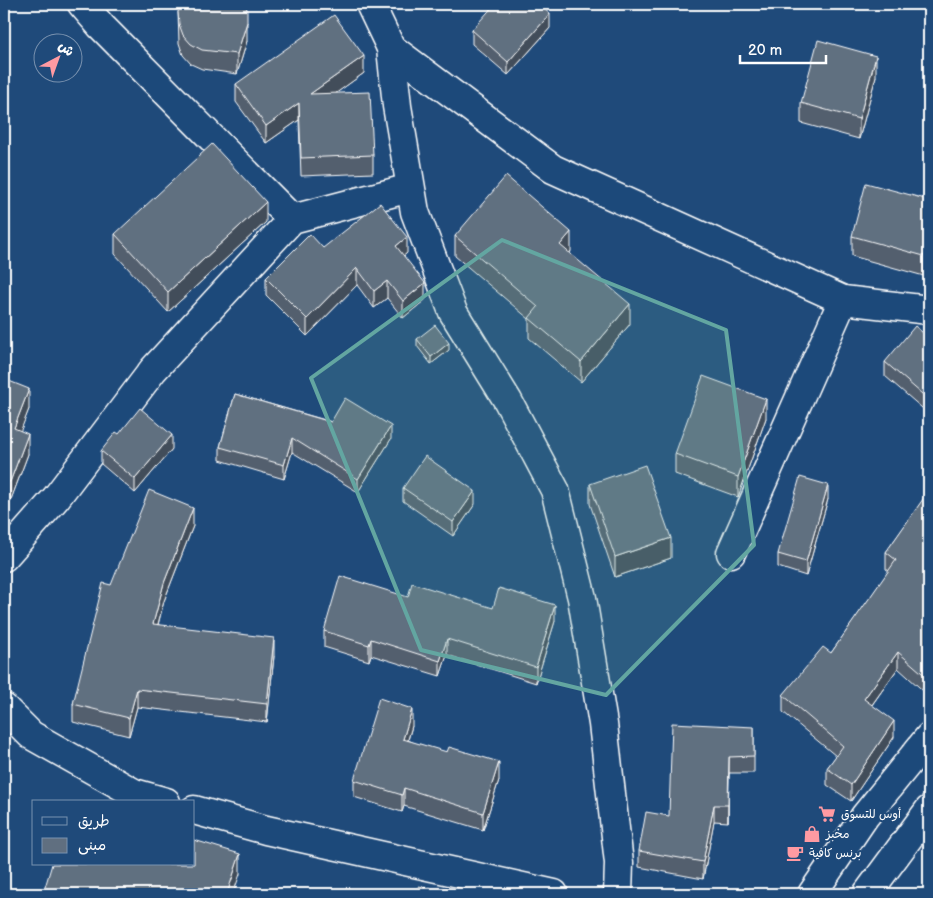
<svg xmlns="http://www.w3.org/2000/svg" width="933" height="898" font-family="'Balsamiq Sans','Playpen Sans Arabic',sans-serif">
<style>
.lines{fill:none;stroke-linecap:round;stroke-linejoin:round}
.street-casing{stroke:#fff;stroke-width:31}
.secondary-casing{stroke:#fff;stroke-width:31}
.street{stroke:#1f4a7a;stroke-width:28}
.secondary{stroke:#1f4a7a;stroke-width:28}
.wall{fill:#535f6e;stroke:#fff}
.shaded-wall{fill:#434e5a;stroke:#fff}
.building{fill:#606f80;stroke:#fff}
.marked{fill:#63a6a1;fill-opacity:0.2;stroke:#63a6a1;stroke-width:4;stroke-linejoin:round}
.labels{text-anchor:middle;stroke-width:4;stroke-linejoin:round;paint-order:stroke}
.poi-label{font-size:12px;fill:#fff;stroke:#1f4a7a;text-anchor:start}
</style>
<rect width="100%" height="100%" fill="#1f4a7a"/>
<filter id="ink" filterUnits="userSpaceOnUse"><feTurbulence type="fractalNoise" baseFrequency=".02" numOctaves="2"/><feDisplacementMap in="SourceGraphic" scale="10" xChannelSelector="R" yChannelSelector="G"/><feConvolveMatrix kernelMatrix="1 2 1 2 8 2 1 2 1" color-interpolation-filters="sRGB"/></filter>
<g filter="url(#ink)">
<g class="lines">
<g class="street-casing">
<g id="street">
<path d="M 82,4 L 101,26 L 292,219"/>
<path d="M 370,4 L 391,48 L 553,169 L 843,300 L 929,310"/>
<path d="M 391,48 L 397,106 L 415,212 L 453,312 L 508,401 L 555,490 L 582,598 L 603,724 L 619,863 L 618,894"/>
<path d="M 731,553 L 843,300"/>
<path d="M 4,557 L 56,498 L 153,370 L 292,219 L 410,188"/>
<path d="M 4,708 L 31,735 L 134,793 L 166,802"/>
<path d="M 194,810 L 266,830 L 554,894"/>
</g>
</g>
<g class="secondary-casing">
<g id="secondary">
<path d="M 812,894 L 865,816 L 929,737"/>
<path d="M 867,894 L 929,810"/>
</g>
</g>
<use href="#street" class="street"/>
<use href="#secondary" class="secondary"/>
</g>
<g class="wall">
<path d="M 178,12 L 247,41 L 237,74 L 202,69 L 191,64 L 183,55 L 179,43 Z"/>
<path d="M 550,28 L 508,75 L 472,44 L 472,30 Z"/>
<path d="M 364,73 L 336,93 L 373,155 L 373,173 L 301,176 L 299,120 L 266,143 L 236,102 L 236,84 Z"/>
<path d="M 876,76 L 859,139 L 801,123 L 801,103 Z"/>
<path d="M 929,200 L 924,276 L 852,256 L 852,236 Z"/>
<path d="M 266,222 L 168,312 L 115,254 L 115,234 Z"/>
<path d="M 455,236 L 571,251 L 570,253 L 630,324 L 581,382 L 529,338 L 529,319 L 455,256 Z"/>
<path d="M 323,248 L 407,253 L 404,256 L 425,300 L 403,318 L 387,298 L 374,308 L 357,285 L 307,336 L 266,295 L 266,278 Z"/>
<path d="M 929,338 L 929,414 L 885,376 L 885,362 Z"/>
<path d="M 417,339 L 449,350 L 431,364 L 417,346 Z"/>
<path d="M 4,379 L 29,409 L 20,431 L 28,454 L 10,502 L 4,499 Z"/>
<path d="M 235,394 L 391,439 L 358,492 L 292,452 L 284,479 L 220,460 L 220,447 Z"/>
<path d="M 766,418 L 738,497 L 675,474 L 675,454 Z"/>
<path d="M 119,434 L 172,449 L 135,493 L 101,464 L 101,451 Z"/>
<path d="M 590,484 L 671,558 L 615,577 L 590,504 Z"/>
<path d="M 403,488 L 475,504 L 453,536 L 403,501 Z"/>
<path d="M 929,492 L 929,696 L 898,668 L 872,705 L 894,737 L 851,801 L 827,785 L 827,768 L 836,756 L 783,712 L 783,695 L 831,653 L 889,571 L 886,569 L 886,552 Z"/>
<path d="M 828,499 L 806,576 L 778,567 L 778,554 Z"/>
<path d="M 193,526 L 164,601 L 158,625 L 274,656 L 267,722 L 137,707 L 129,736 L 73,722 L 73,704 L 111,585 Z"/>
<path d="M 408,597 L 493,608 L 555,621 L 536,683 L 447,655 L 440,676 L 371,655 L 369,661 L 324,647 L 324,631 Z"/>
<path d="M 412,726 L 408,740 L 499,780 L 483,830 L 404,806 L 402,812 L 354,797 L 354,780 Z"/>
<path d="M 754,727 L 754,773 L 729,773 L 728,822 L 714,821 L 703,879 L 639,867 L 639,851 L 669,816 Z"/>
</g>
<g class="shaded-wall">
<path d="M 550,14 L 550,28 L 508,75 L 508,62 Z"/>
<path d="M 247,22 L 247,41 L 237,74 L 237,54 Z"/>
<path d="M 364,56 L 364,73 L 310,112 L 310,94 Z"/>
<path d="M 876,56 L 876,76 L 859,139 L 859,119 Z"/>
<path d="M 299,103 L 299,120 L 266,143 L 266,126 Z"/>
<path d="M 266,202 L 266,222 L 168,312 L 168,292 Z"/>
<path d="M 571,232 L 571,251 L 560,265 L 560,245 Z"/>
<path d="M 407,237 L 407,253 L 396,262 L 396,246 Z"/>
<path d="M 929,238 L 929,258 L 924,276 L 924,256 Z"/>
<path d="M 357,268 L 357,285 L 307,336 L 307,319 Z"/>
<path d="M 387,281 L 387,298 L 374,308 L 374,291 Z"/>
<path d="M 425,283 L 425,300 L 403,318 L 403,301 Z"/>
<path d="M 630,304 L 630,324 L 581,382 L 581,362 Z"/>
<path d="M 449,343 L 449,350 L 431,364 L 431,357 Z"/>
<path d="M 29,389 L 29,409 L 14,448 L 14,428 Z"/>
<path d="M 766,399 L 766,418 L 738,497 L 738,477 Z"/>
<path d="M 391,426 L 391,439 L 358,492 L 358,479 Z"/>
<path d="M 28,434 L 28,454 L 10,502 L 10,482 Z"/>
<path d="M 172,435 L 172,449 L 135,493 L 135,479 Z"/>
<path d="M 292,438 L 292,452 L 284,479 L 284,465 Z"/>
<path d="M 828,485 L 828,499 L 806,576 L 806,562 Z"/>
<path d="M 475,491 L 475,504 L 453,536 L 453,522 Z"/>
<path d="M 193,508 L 193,526 L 164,601 L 153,643 L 153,624 L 164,583 Z"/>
<path d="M 671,538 L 671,558 L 615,577 L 615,557 Z"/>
<path d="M 555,605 L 555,621 L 536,683 L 536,667 Z"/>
<path d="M 274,638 L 274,656 L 267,722 L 267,704 Z"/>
<path d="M 371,639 L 371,655 L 369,661 L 369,645 Z"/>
<path d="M 447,639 L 447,655 L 440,676 L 440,661 Z"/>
<path d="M 898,652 L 898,668 L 864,716 L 864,699 Z"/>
<path d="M 137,689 L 137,707 L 129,736 L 129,718 Z"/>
<path d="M 412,709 L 412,726 L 403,756 L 403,739 Z"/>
<path d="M 894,721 L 894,737 L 851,801 L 851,785 Z"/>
<path d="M 729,757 L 729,773 L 728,822 L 728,805 Z"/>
<path d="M 499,762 L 499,780 L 483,830 L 483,813 Z"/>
<path d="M 404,788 L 404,806 L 402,812 L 402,795 Z"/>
<path d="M 714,805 L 714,821 L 703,879 L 703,862 Z"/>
<path d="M 240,854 L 240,874 L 233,894 L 227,894 Z"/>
</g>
<g class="building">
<path d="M 180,4 L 244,4 L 247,9 L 247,22 L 237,54 L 202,50 L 191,44 L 183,35 L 179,24 L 178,12 Z"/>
<path d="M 495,4 L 538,4 L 550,14 L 508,62 L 472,30 Z"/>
<path d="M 334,15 L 364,56 L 310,94 L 370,92 L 373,155 L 301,158 L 299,103 L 266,126 L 236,84 Z"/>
<path d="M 818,40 L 876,56 L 859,119 L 801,103 Z"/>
<path d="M 212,144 L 266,202 L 168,292 L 115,234 Z"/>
<path d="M 506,176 L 571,232 L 560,245 L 630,304 L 581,362 L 529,318 L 538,307 L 455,236 Z"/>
<path d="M 866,183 L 929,200 L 929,238 L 924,256 L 852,236 Z"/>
<path d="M 380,203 L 407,237 L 396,246 L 425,283 L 403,301 L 387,281 L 374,291 L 357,268 L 307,319 L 266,278 L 310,234 L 323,248 Z"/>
<path d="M 435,325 L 449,343 L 431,357 L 417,339 Z"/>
<path d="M 915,326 L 929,338 L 929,400 L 885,362 Z"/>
<path d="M 703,376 L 766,399 L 738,477 L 675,454 Z"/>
<path d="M 4,379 L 29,389 L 14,428 L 28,434 L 10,482 L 4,480 Z"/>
<path d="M 235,394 L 331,422 L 345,398 L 391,426 L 358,479 L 292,438 L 284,465 L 220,447 Z"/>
<path d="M 140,408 L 172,435 L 135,479 L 101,451 L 116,432 L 119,434 Z"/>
<path d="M 425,456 L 475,491 L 453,522 L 403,488 Z"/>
<path d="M 645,465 L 671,538 L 615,557 L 590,484 Z"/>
<path d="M 800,477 L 828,485 L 806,562 L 778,554 Z"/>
<path d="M 149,490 L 193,508 L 164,583 L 153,624 L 274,638 L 267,704 L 137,689 L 129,718 L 73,704 L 103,583 L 111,585 Z"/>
<path d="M 928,492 L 929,492 L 929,593 L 927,596 L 929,597 L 929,679 L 898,652 L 864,699 L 894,721 L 851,785 L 827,768 L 843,746 L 783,695 L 823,647 L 831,653 L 896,560 L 886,552 Z"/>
<path d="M 340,576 L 408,597 L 412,583 L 493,608 L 499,588 L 555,605 L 536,667 L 447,639 L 440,661 L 371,639 L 369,645 L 324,631 Z"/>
<path d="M 379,698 L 412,709 L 403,739 L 447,752 L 449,747 L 499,762 L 483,813 L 404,788 L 402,795 L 354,780 Z"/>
<path d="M 672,723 L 754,727 L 754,756 L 729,757 L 728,805 L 714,805 L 703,862 L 639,851 L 646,812 L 669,816 Z"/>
<path d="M 194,840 L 240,854 L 227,894 L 43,894 L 52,864 L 194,864 Z"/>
<path d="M 419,886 L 454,894 L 417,894 Z"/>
</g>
</g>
<path class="marked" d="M 502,240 L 726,330 L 754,545 L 606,695 L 421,650 L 311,378 Z"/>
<defs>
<g id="supermarket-bare" transform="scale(1.35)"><path d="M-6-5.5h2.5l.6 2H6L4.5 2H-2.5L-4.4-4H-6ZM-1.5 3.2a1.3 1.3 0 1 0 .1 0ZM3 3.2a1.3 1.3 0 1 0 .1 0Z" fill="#ff9aa2" stroke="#1f4a7a" stroke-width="2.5" paint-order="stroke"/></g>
<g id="shop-bare" transform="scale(1.35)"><path d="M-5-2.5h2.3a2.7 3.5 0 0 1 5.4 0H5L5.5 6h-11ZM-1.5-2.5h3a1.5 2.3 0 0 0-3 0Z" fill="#ff9aa2" stroke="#1f4a7a" stroke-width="2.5" paint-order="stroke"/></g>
<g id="cafe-bare" transform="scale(1.35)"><path d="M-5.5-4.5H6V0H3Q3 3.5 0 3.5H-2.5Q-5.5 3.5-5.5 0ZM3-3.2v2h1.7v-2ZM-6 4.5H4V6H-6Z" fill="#ff9aa2" stroke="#1f4a7a" stroke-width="2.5" paint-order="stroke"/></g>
</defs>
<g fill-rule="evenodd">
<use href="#supermarket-bare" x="827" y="814"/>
<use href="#shop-bare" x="812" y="834"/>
<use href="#cafe-bare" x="795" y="853"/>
</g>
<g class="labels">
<g class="poi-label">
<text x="841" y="818">أوس للتسوق</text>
<text x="826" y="838">مخبز</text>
<text x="809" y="857">برنس كافية</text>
</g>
</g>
<rect width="933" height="898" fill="none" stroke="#1f4a7a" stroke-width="20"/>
<rect x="10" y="10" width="913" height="878" fill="none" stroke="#fff" stroke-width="2" filter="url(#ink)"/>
<rect x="32" y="800" width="162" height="65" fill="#1f4a7a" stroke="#7992af"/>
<rect x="42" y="817" width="25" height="8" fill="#1f4a7a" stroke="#7992af"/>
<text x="78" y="826" font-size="15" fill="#ffffff">طريق</text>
<rect x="42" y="838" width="25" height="15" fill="#606f80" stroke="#7992af"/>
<text x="78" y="850" font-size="15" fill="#ffffff">مبنى</text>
<g transform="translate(58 58) rotate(41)"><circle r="24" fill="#1f4a7a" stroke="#7992af"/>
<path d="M0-4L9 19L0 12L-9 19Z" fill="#ff9aa2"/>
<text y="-8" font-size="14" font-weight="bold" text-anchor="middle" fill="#ffffff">ش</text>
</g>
<path d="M740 55v8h86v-8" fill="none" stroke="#ffffff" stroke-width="2.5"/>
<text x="748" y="55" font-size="15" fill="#ffffff" stroke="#1f4a7a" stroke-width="4" paint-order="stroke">20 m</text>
</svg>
